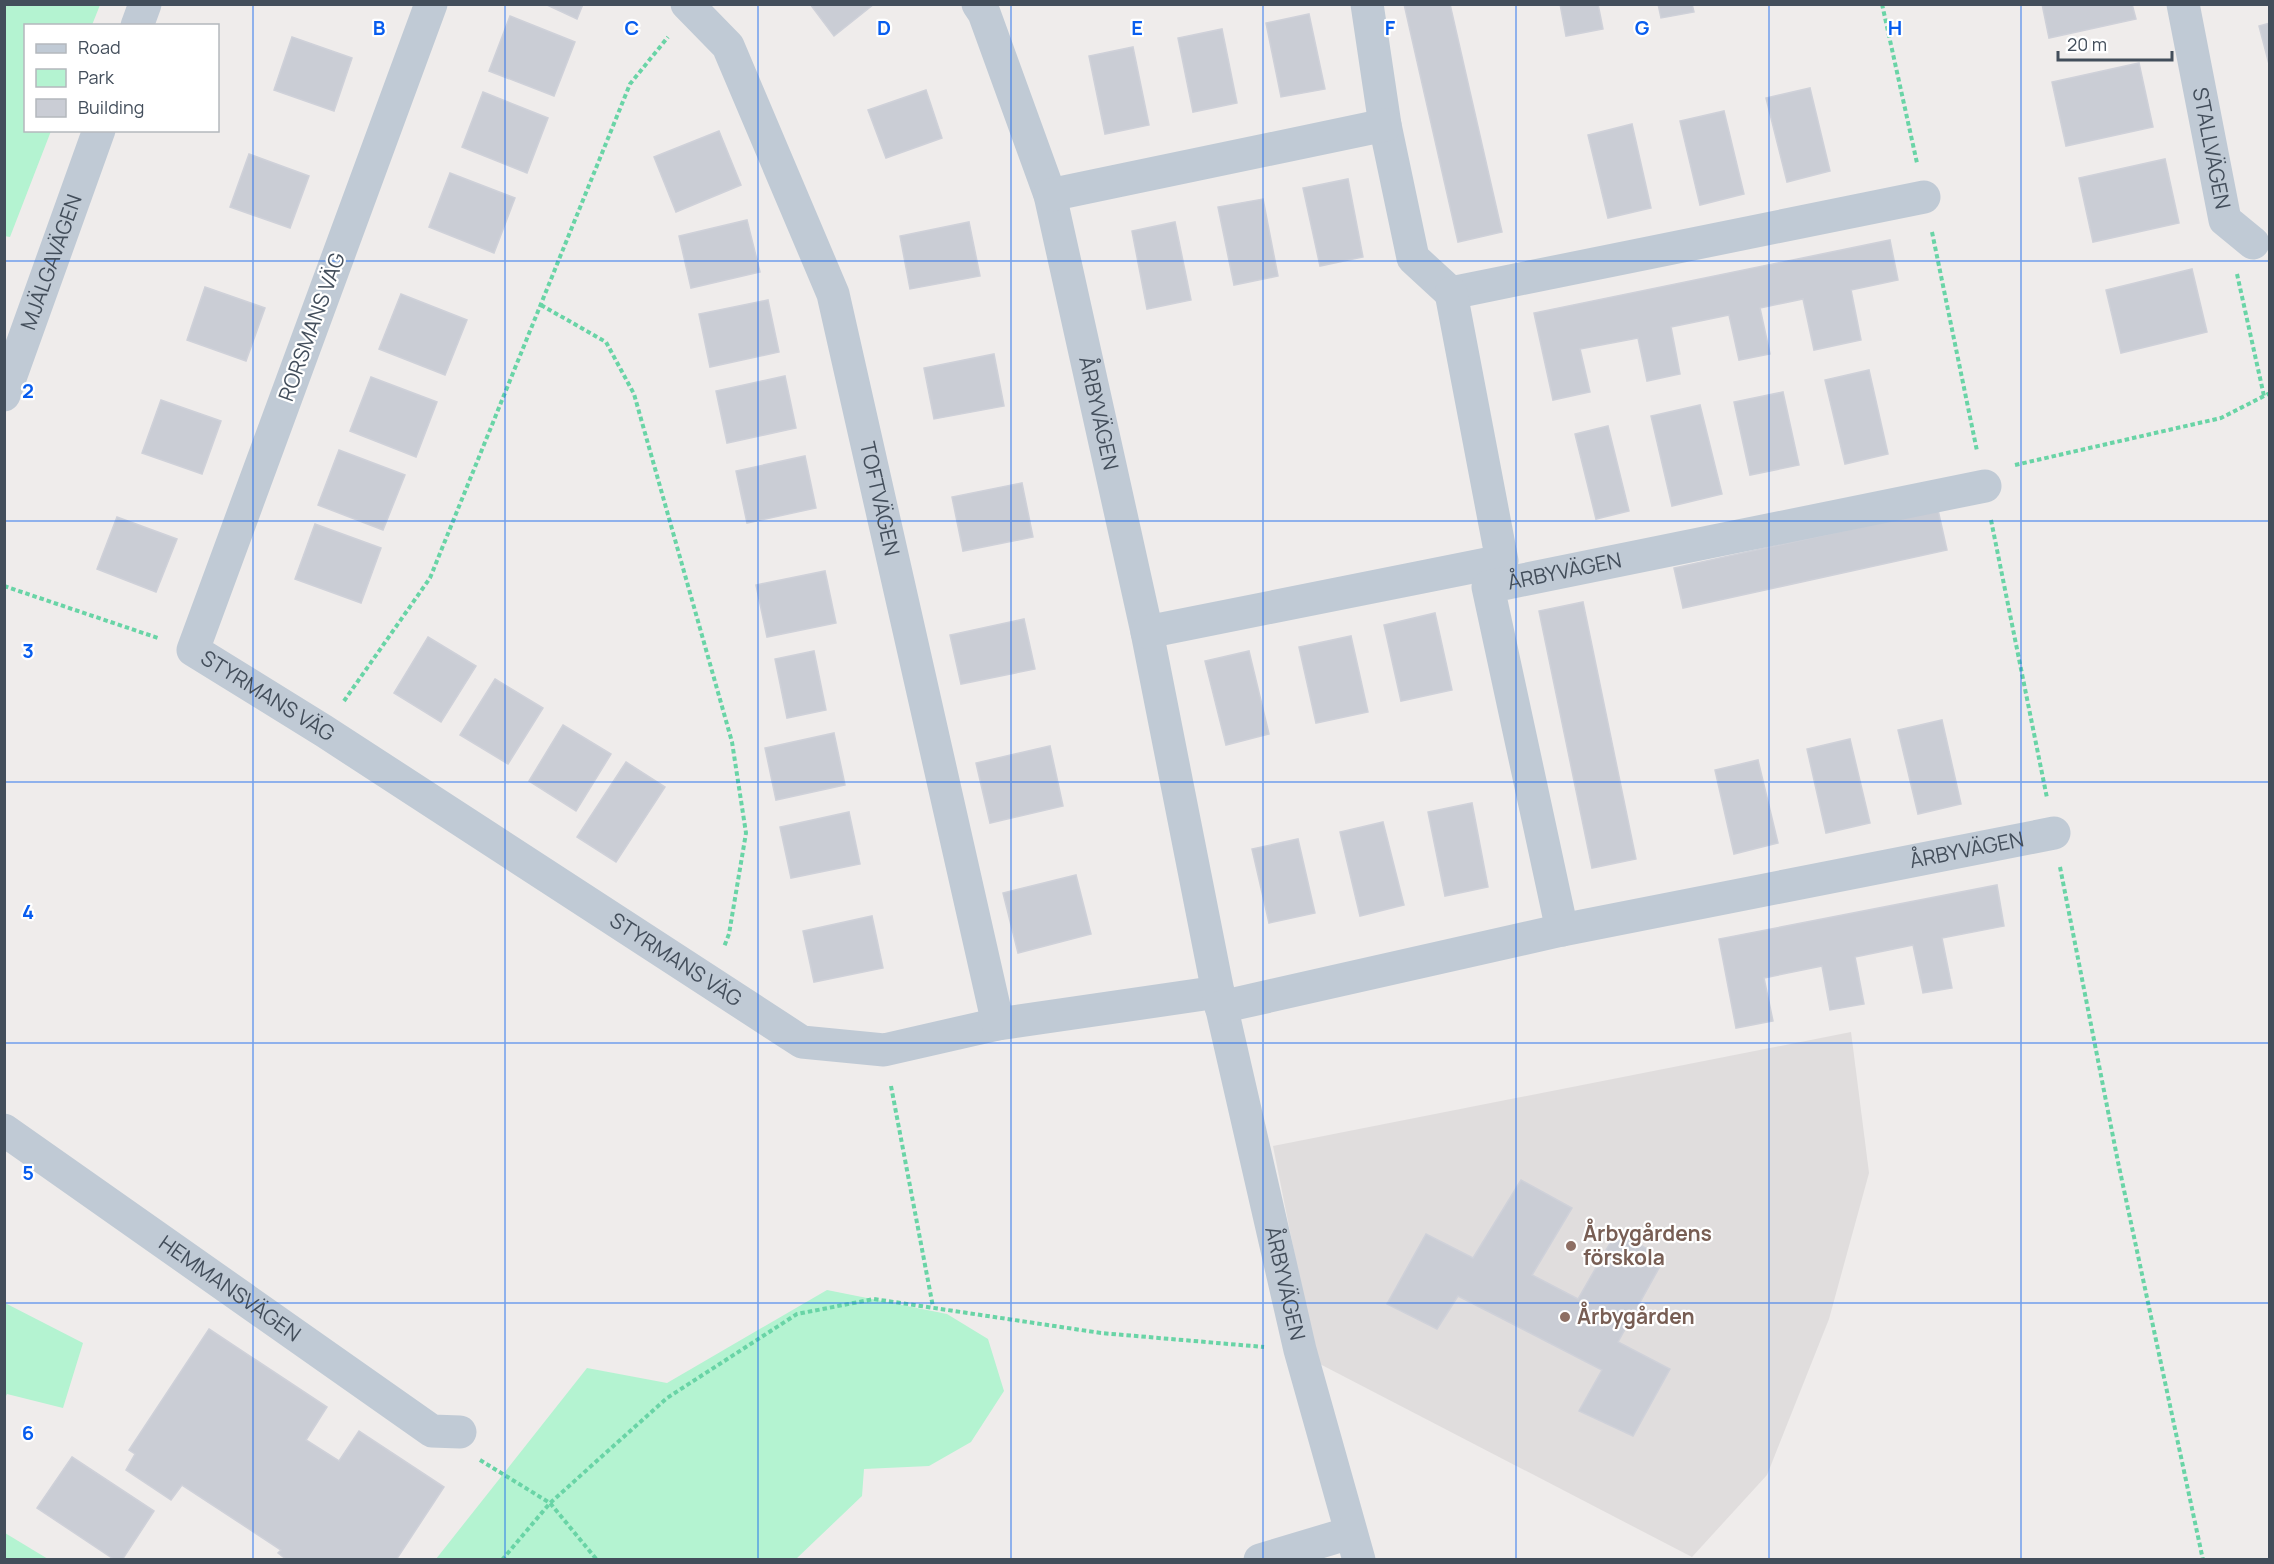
<svg xmlns="http://www.w3.org/2000/svg" width="2274" height="1564" font-family="Manrope,sans-serif">
<style>
.education{fill:#e0dddd}
.green{fill:#b4f3d1}
.building{fill:#cacdd5;stroke:#cfd1d9;stroke-width:1.5}
.lines{fill:none;stroke-linecap:round;stroke-linejoin:round}
.path{stroke:#69d4a6;stroke-width:4;stroke-dasharray:4.5 3;stroke-linecap:butt}
.minor{stroke:#c0cad5;stroke-width:33}
.tertiary{stroke:#c0cad5;stroke-width:33}
.grid{fill:none;stroke:#075cee;stroke-width:1.5;stroke-opacity:0.55}
.education-dot{fill:#8d6e63;stroke:#fff;stroke-width:2}
.labels{text-anchor:middle;stroke-width:4.5;stroke-linejoin:round;paint-order:stroke}
.street-label{font-size:21px;fill:#434e5b;stroke:#fff}
.education-label{font-size:21px;font-weight:bold;fill:#785e54;stroke:#fff;text-anchor:start}
.grid-label{font-size:20px;text-anchor:middle;font-weight:bold;fill:#075cee;stroke:#fff;stroke-width:4.5;stroke-linejoin:round;paint-order:stroke}
</style>
<rect width="100%" height="100%" fill="#efeceb"/>
<path class="education" d="M 1851,1032 L 1869,1173 L 1829,1319 L 1767,1475 L 1692,1557 L 1316,1362 L 1273,1146 Z"/>
<g class="green">
<path d="M 4,5 L 100,5 L 92,25 L 26,26 L 26,130 L 51,131 L 10,237 L 4,236 Z"/>
<path d="M 827,1290 L 947,1314 L 988,1339 L 1004,1391 L 971,1442 L 929,1466 L 864,1469 L 862,1496 L 796,1559 L 436,1559 L 587,1368 L 667,1383 Z"/>
<path d="M 5,1303 L 83,1343 L 63,1408 L 7,1394 L 5,1398 Z"/>
<path d="M 5,1533 L 48,1559 L 5,1559 Z"/>
</g>
<g class="building">
<path d="M 545,4 L 583,4 L 577,19 Z"/>
<path d="M 810,4 L 874,4 L 834,36 Z"/>
<path d="M 1404,4 L 1450,4 L 1502,232 L 1458,242 Z"/>
<path d="M 1560,4 L 1598,4 L 1603,29 L 1566,36 Z"/>
<path d="M 1658,4 L 1692,4 L 1694,12 L 1661,18 Z"/>
<path d="M 2042,4 L 2132,4 L 2136,19 L 2049,38 Z"/>
<path d="M 1309,14 L 1325,89 L 1281,97 L 1266,23 Z"/>
<path d="M 510,16 L 575,42 L 554,96 L 489,71 Z"/>
<path d="M 2270,23 L 2270,68 L 2259,26 Z"/>
<path d="M 1222,29 L 1237,103 L 1193,112 L 1178,38 Z"/>
<path d="M 292,37 L 352,58 L 334,111 L 274,90 Z"/>
<path d="M 1133,47 L 1149,125 L 1105,134 L 1089,56 Z"/>
<path d="M 2139,63 L 2153,127 L 2066,146 L 2052,82 Z"/>
<path d="M 1810,88 L 1830,171 L 1787,182 L 1766,98 Z"/>
<path d="M 926,90 L 942,138 L 886,158 L 868,110 Z"/>
<path d="M 483,92 L 548,118 L 527,173 L 462,147 Z"/>
<path d="M 1724,111 L 1744,194 L 1700,205 L 1680,121 Z"/>
<path d="M 1632,124 L 1651,208 L 1608,218 L 1588,135 Z"/>
<path d="M 719,131 L 741,185 L 676,212 L 654,157 Z"/>
<path d="M 249,154 L 309,176 L 290,228 L 230,207 Z"/>
<path d="M 2165,159 L 2179,223 L 2093,242 L 2079,178 Z"/>
<path d="M 450,173 L 515,198 L 494,253 L 429,227 Z"/>
<path d="M 1348,179 L 1363,257 L 1320,266 L 1303,188 Z"/>
<path d="M 1263,199 L 1278,276 L 1234,285 L 1218,207 Z"/>
<path d="M 747,220 L 760,272 L 691,288 L 679,236 Z"/>
<path d="M 969,222 L 980,276 L 910,289 L 900,236 Z"/>
<path d="M 1175,222 L 1191,300 L 1147,309 L 1132,231 Z"/>
<path d="M 1890,240 L 1898,280 L 1851,290 L 1861,340 L 1814,350 L 1803,299 L 1760,308 L 1770,354 L 1739,360 L 1729,315 L 1671,327 L 1680,374 L 1647,381 L 1638,338 L 1580,349 L 1590,392 L 1553,400 L 1534,313 Z"/>
<path d="M 2192,269 L 2207,332 L 2121,353 L 2106,290 Z"/>
<path d="M 205,287 L 265,308 L 246,361 L 187,340 Z"/>
<path d="M 401,294 L 467,320 L 445,375 L 379,349 Z"/>
<path d="M 768,300 L 779,352 L 710,367 L 699,314 Z"/>
<path d="M 994,354 L 1004,406 L 934,419 L 924,368 Z"/>
<path d="M 1869,370 L 1888,454 L 1845,464 L 1825,380 Z"/>
<path d="M 785,376 L 796,428 L 727,443 L 716,391 Z"/>
<path d="M 371,377 L 437,402 L 416,457 L 350,431 Z"/>
<path d="M 1783,392 L 1799,465 L 1750,475 L 1734,402 Z"/>
<path d="M 161,400 L 221,421 L 202,474 L 142,453 Z"/>
<path d="M 1700,405 L 1722,494 L 1672,506 L 1651,416 Z"/>
<path d="M 1608,426 L 1629,511 L 1596,519 L 1575,434 Z"/>
<path d="M 339,450 L 405,475 L 383,530 L 318,505 Z"/>
<path d="M 805,456 L 816,508 L 747,523 L 736,471 Z"/>
<path d="M 1022,483 L 1033,537 L 963,551 L 952,497 Z"/>
<path d="M 1938,510 L 1947,550 L 1683,608 L 1674,568 Z"/>
<path d="M 117,517 L 177,539 L 156,592 L 97,569 Z"/>
<path d="M 315,524 L 381,548 L 361,603 L 295,579 Z"/>
<path d="M 825,571 L 836,623 L 767,637 L 756,585 Z"/>
<path d="M 1583,602 L 1636,859 L 1592,868 L 1539,611 Z"/>
<path d="M 1435,613 L 1452,690 L 1401,701 L 1384,625 Z"/>
<path d="M 1024,619 L 1035,669 L 961,684 L 950,635 Z"/>
<path d="M 1351,636 L 1368,712 L 1316,723 L 1299,647 Z"/>
<path d="M 428,637 L 476,666 L 441,722 L 394,693 Z"/>
<path d="M 814,651 L 826,710 L 787,718 L 775,659 Z"/>
<path d="M 1249,651 L 1269,734 L 1226,745 L 1205,661 Z"/>
<path d="M 495,679 L 543,708 L 508,764 L 460,735 Z"/>
<path d="M 1942,720 L 1961,804 L 1918,814 L 1898,730 Z"/>
<path d="M 563,725 L 611,754 L 576,811 L 529,781 Z"/>
<path d="M 834,733 L 845,785 L 776,800 L 765,748 Z"/>
<path d="M 1850,739 L 1870,823 L 1826,833 L 1807,749 Z"/>
<path d="M 1050,746 L 1063,806 L 990,823 L 976,763 Z"/>
<path d="M 1758,760 L 1778,843 L 1734,854 L 1715,770 Z"/>
<path d="M 626,762 L 665,787 L 616,862 L 577,837 Z"/>
<path d="M 1472,803 L 1488,887 L 1445,896 L 1428,812 Z"/>
<path d="M 849,812 L 860,864 L 791,878 L 780,827 Z"/>
<path d="M 1383,822 L 1404,905 L 1360,916 L 1340,832 Z"/>
<path d="M 1298,839 L 1315,913 L 1269,923 L 1252,849 Z"/>
<path d="M 1076,875 L 1091,934 L 1018,953 L 1003,893 Z"/>
<path d="M 1997,885 L 2004,926 L 1942,938 L 1952,988 L 1923,993 L 1913,945 L 1855,957 L 1864,1004 L 1830,1010 L 1822,966 L 1764,978 L 1773,1021 L 1736,1028 L 1719,939 Z"/>
<path d="M 872,916 L 883,968 L 814,982 L 803,931 Z"/>
<path d="M 1521,1180 L 1572,1208 L 1532,1275 L 1578,1299 L 1617,1231 L 1664,1259 L 1618,1342 L 1670,1369 L 1633,1436 L 1579,1411 L 1602,1370 L 1458,1296 L 1437,1329 L 1387,1304 L 1426,1234 L 1473,1258 Z"/>
<path d="M 209,1329 L 327,1407 L 306,1440 L 339,1461 L 359,1431 L 444,1487 L 396,1560 L 287,1560 L 278,1553 L 281,1550 L 182,1485 L 171,1500 L 126,1470 L 135,1454 L 129,1450 Z"/>
<path d="M 72,1457 L 154,1511 L 122,1560 L 115,1560 L 37,1508 Z"/>
</g>
<g class="lines">
<g class="path">
<path d="M 1882,4 L 1917,163"/>
<path d="M 1932,232 L 1977,451"/>
<path d="M 2237,274 L 2264,396"/>
<path d="M 541,305 L 606,342 L 634,394 L 732,742 L 746,833 L 729,934 L 724,947"/>
<path d="M 2015,465 L 2221,418 L 2270,393"/>
<path d="M 1991,520 L 2047,798"/>
<path d="M 4,586 L 158,638"/>
<path d="M 344,701 L 430,578 L 630,84 L 668,37"/>
<path d="M 2060,867 L 2118,1162 L 2203,1560"/>
<path d="M 891,1086 L 933,1307"/>
<path d="M 480,1460 L 550,1503 L 597,1560"/>
<path d="M 502,1560 L 550,1503 L 667,1398 L 797,1314 L 874,1299 L 1101,1333 L 1264,1347"/>
</g>
<g class="minor">
<path id="s1" d="M 431,4 L 193,650 L 324,731 L 802,1042 L 884,1050 L 998,1024 L 1218,992"/>
<path id="s2" d="M 687,4 L 728,46 L 833,294 L 998,1024"/>
<path id="s3" d="M 978,4 L 984,13 L 1050,195 L 1147,632 L 1218,992 L 1300,1350 L 1359,1560"/>
<path d="M 1367,4 L 1385,125 L 1413,258 L 1451,293 L 1924,197"/>
<path id="s4" d="M 2183,4 L 2225,220 L 2253,243"/>
<path d="M 1050,195 L 1385,125"/>
<path d="M 1147,632 L 1502,561 L 1451,293"/>
<path id="s5" d="M 1562,930 L 1488,587 L 1985,486"/>
<path id="s6" d="M 1221,1007 L 1562,930 L 2054,833"/>
<path id="s7" d="M 4,1130 L 432,1431 L 460,1432"/>
<path d="M 1260,1560 L 1350,1533"/>
</g>
<g class="tertiary">
<path d="M 137,26 L 145,4"/>
<path id="s8" d="M 4,395 L 99,130"/>
</g>
</g>
<path class="grid" d="M 253,4 L 253,1560M 505,4 L 505,1560M 758,4 L 758,1560M 1011,4 L 1011,1560M 1263,4 L 1263,1560M 1516,4 L 1516,1560M 1769,4 L 1769,1560M 2021,4 L 2021,1560M 4,261 L 2270,261M 4,521 L 2270,521M 4,782 L 2270,782M 4,1043 L 2270,1043M 4,1303 L 2270,1303"/>
<g class="education-dot">
<circle cx="1571" cy="1246" r="6"/>
<circle cx="1565" cy="1317" r="6"/>
</g>
<g class="labels">
<g class="street-label">
<text dy="7" stroke="none"><textPath href="#s4" startOffset="147">STALLVÄGEN</textPath></text>
<text dy="7" stroke="none"><textPath href="#s8" startOffset="141">MJÄLGAVÄGEN</textPath></text>
<text transform="translate(312 327) rotate(-70)" y="7">RORSMANS VÄG</text>
<text dy="7" stroke="none"><textPath href="#s3" startOffset="428">ÅRBYVÄGEN</textPath></text>
<text dy="7" stroke="none"><textPath href="#s2" startOffset="538">TOFTVÄGEN</textPath></text>
<text dy="7" stroke="none"><textPath href="#s5" startOffset="429">ÅRBYVÄGEN</textPath></text>
<text dy="7" stroke="none"><textPath href="#s1" startOffset="776">STYRMANS VÄG</textPath></text>
<text dy="7" stroke="none"><textPath href="#s6" startOffset="762">ÅRBYVÄGEN</textPath></text>
<text dy="7" stroke="none"><textPath href="#s1" startOffset="1262">STYRMANS VÄG</textPath></text>
<text dy="7" stroke="none"><textPath href="#s3" startOffset="1318">ÅRBYVÄGEN</textPath></text>
<text dy="7" stroke="none"><textPath href="#s7" startOffset="276">HEMMANSVÄGEN</textPath></text>
</g>
<g class="education-label">
<text x="1583" y="1241">Årbygårdens<tspan x="1583" dy="24">förskola</tspan></text>
<text x="1577" y="1324">Årbygården</text>
</g>
</g>
<g class="grid-label">
<text x="379" y="35">B</text>
<text x="632" y="35">C</text>
<text x="884" y="35">D</text>
<text x="1137" y="35">E</text>
<text x="1390" y="35">F</text>
<text x="1642" y="35">G</text>
<text x="1895" y="35">H</text>
<text x="28" y="398">2</text>
<text x="28" y="658">3</text>
<text x="28" y="919">4</text>
<text x="28" y="1180">5</text>
<text x="28" y="1440">6</text>
</g>
<rect width="2274" height="1564" fill="none" stroke="#434e5b" stroke-width="12"/>
<rect x="24" y="24" width="195" height="108" fill="#ffffff" stroke="#b4b8bd" stroke-width="1.5"/>
<rect x="36" y="44" width="30" height="9" fill="#c0cad5" stroke="#b4b8bd" stroke-width="1.5"/>
<text x="78" y="54" font-size="18" fill="#434e5b">Road</text>
<rect x="36" y="69" width="30" height="18" fill="#b4f3d1" stroke="#b4b8bd" stroke-width="1.5"/>
<text x="78" y="84" font-size="18" fill="#434e5b">Park</text>
<rect x="36" y="99" width="30" height="18" fill="#cacdd5" stroke="#b4b8bd" stroke-width="1.5"/>
<text x="78" y="114" font-size="18" fill="#434e5b">Building</text>
<path d="M2058 51v9h114v-9" fill="none" stroke="#434e5b" stroke-width="3"/>
<text x="2067" y="51" font-size="18" fill="#434e5b" stroke="#ffffff" stroke-width="4.5" paint-order="stroke">20 m</text>
</svg>
